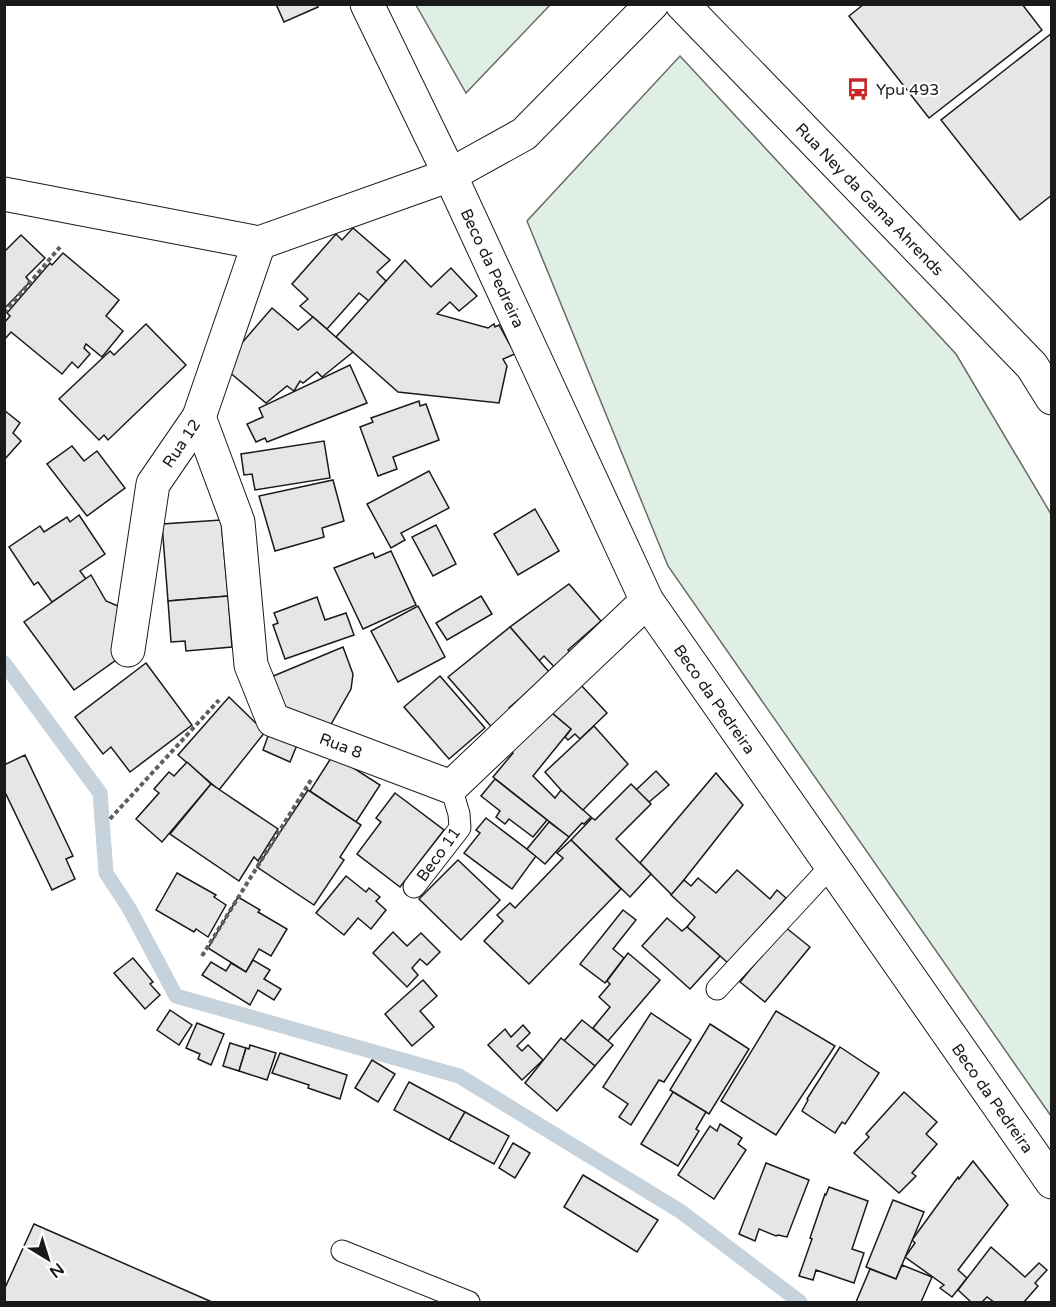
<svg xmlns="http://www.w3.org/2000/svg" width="1056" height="1307" font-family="'Varela Round',sans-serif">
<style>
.green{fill:#e0efe3;stroke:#6a6a6a;stroke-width:1.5}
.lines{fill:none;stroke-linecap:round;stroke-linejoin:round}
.stream{stroke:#c6d2dc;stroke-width:15}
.building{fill:#e6e6e6;stroke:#1a1a1a;stroke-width:1.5}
.service-casing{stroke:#1a1a1a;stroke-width:23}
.minor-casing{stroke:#1a1a1a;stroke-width:35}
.path{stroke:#5f5f5f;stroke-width:4;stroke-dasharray:4.5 3;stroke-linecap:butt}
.service{stroke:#fff;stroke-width:21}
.minor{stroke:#fff;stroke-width:33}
.labels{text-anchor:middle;stroke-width:4.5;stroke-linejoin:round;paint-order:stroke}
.poi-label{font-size:16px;fill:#1a1a1a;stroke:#fff;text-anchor:start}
.street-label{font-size:16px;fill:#1a1a1a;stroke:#fff}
</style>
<rect width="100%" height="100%" fill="#fff"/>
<g class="green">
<path d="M 416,5 L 550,5 L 466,93 Z"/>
<path d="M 680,56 L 956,354 L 1051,514 L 1051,1116 L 668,566 L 527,221 Z"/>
</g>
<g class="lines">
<path class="stream" d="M 4,663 L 100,793 L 106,873 L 129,908 L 176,996 L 459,1076 L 680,1211 L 800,1302"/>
</g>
<g class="building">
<path d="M 276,4 L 317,4 L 318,7 L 284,22 Z"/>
<path d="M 864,4 L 1022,4 L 1042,30 L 929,118 L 849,16 Z"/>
<path d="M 1052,33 L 1052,195 L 1020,220 L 941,120 Z"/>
<path d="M 353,228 L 390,260 L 377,272 L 386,281 L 369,301 L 359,293 L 327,329 L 300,306 L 308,299 L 292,284 L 336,234 L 342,240 Z"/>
<path d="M 21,235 L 45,258 L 26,277 L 30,282 L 4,309 L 4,252 Z"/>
<path d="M 63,253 L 119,300 L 106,316 L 123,331 L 102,357 L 86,344 L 84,348 L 90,354 L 78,368 L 72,362 L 62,374 L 11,332 L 4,340 L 4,323 L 10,316 L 7,313 L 50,263 L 52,265 Z"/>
<path d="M 405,260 L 431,287 L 451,268 L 477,296 L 459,311 L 450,302 L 437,314 L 488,328 L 494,324 L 495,327 L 499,325 L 515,354 L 503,359 L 507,366 L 499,403 L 398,392 L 336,337 Z"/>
<path d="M 272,308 L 298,330 L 313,317 L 353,352 L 322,377 L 317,372 L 303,383 L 300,381 L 294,391 L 287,386 L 266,403 L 222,366 Z"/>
<path d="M 146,324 L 186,365 L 108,440 L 104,435 L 99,440 L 59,399 L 110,351 L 114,355 Z"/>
<path d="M 350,365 L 367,403 L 267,442 L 265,438 L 256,442 L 247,424 L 263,417 L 259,408 Z"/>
<path d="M 419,401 L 420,406 L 426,404 L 439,440 L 393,457 L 397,469 L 378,476 L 360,427 L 373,422 L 371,418 Z"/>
<path d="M 4,410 L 20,423 L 13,433 L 21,441 L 4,460 Z"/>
<path d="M 324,441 L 330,478 L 255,490 L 252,474 L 244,475 L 241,454 Z"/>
<path d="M 72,446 L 84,461 L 97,451 L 125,488 L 87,516 L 47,464 Z"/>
<path d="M 429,471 L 449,508 L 401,533 L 405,540 L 391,548 L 367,504 Z"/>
<path d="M 333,480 L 344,521 L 322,528 L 324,537 L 275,551 L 259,496 Z"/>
<path d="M 535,509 L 559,551 L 518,575 L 494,534 Z"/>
<path d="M 79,515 L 105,554 L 80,571 L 86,579 L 52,602 L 38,582 L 34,585 L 9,547 L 40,526 L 44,532 L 67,517 L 70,522 Z"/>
<path d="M 221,520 L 228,596 L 168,601 L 162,524 Z"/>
<path d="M 436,525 L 456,564 L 433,576 L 412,537 Z"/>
<path d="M 391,551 L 416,605 L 363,629 L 334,568 L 373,553 L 375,558 Z"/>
<path d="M 91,575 L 106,601 L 125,609 L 116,660 L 74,690 L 24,622 Z"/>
<path d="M 569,584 L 601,621 L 568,650 L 574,656 L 558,671 L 544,656 L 539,661 L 510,627 Z"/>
<path d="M 228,596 L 232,647 L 186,651 L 185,641 L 171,642 L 168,601 Z"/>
<path d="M 481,596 L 492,614 L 447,640 L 436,623 Z"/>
<path d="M 317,597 L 325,620 L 346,613 L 354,635 L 285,659 L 273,625 L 278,623 L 274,613 Z"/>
<path d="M 418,606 L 445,657 L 398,682 L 371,631 Z"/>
<path d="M 510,627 L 550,673 L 509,708 L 514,714 L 495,731 L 448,677 Z"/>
<path d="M 343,647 L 353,674 L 351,689 L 330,726 L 283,709 L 271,677 Z"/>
<path d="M 146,663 L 192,725 L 130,772 L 111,747 L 103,754 L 75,717 Z"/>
<path d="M 440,676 L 485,728 L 449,759 L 404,707 Z"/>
<path d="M 580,684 L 607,713 L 580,739 L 575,734 L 568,740 L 565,737 L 571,729 L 551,712 Z"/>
<path d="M 229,697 L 265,732 L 219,790 L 178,755 Z"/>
<path d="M 547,709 L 571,729 L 533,776 L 555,798 L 561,790 L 591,817 L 584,824 L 582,823 L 569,837 L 493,777 L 513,753 L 511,751 Z"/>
<path d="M 594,726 L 628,764 L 583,810 L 561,790 L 545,772 Z"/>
<path d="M 269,733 L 297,745 L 290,762 L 263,750 Z"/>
<path d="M 25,755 L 73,856 L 66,859 L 75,879 L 52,890 L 4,790 L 4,765 Z"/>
<path d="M 333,755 L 380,785 L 356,822 L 310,791 Z"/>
<path d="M 187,762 L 211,784 L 162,842 L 136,819 L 159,793 L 154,789 L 169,772 L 174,776 Z"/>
<path d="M 656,771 L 669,785 L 649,802 L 636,790 Z"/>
<path d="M 716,773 L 743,805 L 672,895 L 640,863 Z"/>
<path d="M 495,779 L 547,820 L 533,837 L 509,819 L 505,824 L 496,817 L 500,811 L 481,796 Z"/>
<path d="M 211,784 L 278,829 L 258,861 L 254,857 L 239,881 L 170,834 Z"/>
<path d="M 631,784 L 651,804 L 616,839 L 651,874 L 630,897 L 571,840 L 592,818 L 595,820 Z"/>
<path d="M 308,790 L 361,825 L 340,857 L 344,860 L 314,905 L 257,867 Z"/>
<path d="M 395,793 L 444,830 L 400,887 L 357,854 L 381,822 L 376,818 Z"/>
<path d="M 486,818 L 536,856 L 512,889 L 464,853 L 480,833 L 476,830 Z"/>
<path d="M 549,822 L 569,837 L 545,864 L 527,849 Z"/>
<path d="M 571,840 L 621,889 L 529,984 L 484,941 L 503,921 L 497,915 L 510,903 L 515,908 L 563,858 L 557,853 Z"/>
<path d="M 458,860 L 500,900 L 461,940 L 419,899 Z"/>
<path d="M 737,870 L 770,899 L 777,890 L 786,898 L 728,963 L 687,927 L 695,917 L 671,895 L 684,880 L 691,886 L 698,878 L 716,893 Z"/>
<path d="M 177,873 L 216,895 L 214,897 L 226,905 L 208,937 L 196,929 L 194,932 L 156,910 Z"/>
<path d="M 346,876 L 366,892 L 369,888 L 380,897 L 376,901 L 386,910 L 371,929 L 358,918 L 344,935 L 316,913 Z"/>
<path d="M 238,897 L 260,910 L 258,912 L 287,929 L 271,956 L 259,949 L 246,972 L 208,948 Z"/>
<path d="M 623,910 L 636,920 L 613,949 L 624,958 L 605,983 L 580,964 Z"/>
<path d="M 667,918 L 682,931 L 687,927 L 720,956 L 690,989 L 642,946 Z"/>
<path d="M 785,927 L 810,947 L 765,1002 L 740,982 Z"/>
<path d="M 393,932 L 407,946 L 421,933 L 440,952 L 427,965 L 420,959 L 412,968 L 418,975 L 407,987 L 373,953 Z"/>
<path d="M 628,953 L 660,980 L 608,1041 L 593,1028 L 610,1007 L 599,997 L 610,984 L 607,981 Z"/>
<path d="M 133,958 L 153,982 L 150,984 L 160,995 L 145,1009 L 114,973 Z"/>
<path d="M 253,960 L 270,970 L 264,979 L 281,989 L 274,1000 L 258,990 L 250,1005 L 202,975 L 211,962 L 226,971 L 231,963 L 246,972 Z"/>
<path d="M 423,980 L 437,996 L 420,1011 L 434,1027 L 412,1046 L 385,1014 Z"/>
<path d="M 170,1010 L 192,1025 L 179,1045 L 157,1030 Z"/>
<path d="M 776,1011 L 835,1046 L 776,1135 L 721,1101 Z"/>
<path d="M 651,1013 L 691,1040 L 664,1082 L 659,1080 L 631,1125 L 619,1117 L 628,1104 L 603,1087 Z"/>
<path d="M 582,1020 L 613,1045 L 595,1066 L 564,1041 Z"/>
<path d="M 197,1023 L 224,1034 L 211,1065 L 198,1059 L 200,1054 L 186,1048 Z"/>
<path d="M 710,1024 L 749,1049 L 709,1114 L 670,1090 Z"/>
<path d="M 523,1025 L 530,1033 L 517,1046 L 522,1051 L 528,1045 L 543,1060 L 522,1080 L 488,1045 L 505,1029 L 511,1037 Z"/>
<path d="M 561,1038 L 595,1066 L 557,1111 L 525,1083 Z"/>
<path d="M 230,1043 L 246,1048 L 239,1071 L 223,1066 Z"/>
<path d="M 250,1045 L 276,1053 L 267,1080 L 239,1071 L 246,1048 L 249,1049 Z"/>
<path d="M 840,1047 L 879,1073 L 845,1124 L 842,1122 L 835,1133 L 802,1111 L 808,1100 L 807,1099 Z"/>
<path d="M 280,1053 L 347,1075 L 340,1099 L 308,1088 L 309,1085 L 272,1073 Z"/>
<path d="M 372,1060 L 395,1074 L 378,1102 L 355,1088 Z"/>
<path d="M 409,1082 L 465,1112 L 449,1140 L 394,1110 Z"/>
<path d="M 673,1092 L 706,1112 L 696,1129 L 699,1131 L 678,1166 L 641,1144 Z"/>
<path d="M 904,1092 L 937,1122 L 926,1134 L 937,1144 L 912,1173 L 916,1176 L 899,1193 L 854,1153 L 869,1137 L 866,1134 Z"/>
<path d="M 465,1112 L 509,1136 L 494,1164 L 449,1140 Z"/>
<path d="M 720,1124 L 742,1138 L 738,1144 L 746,1150 L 714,1199 L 678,1175 L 710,1126 L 717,1131 Z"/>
<path d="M 513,1143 L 530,1153 L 515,1178 L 499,1168 Z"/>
<path d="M 973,1161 L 1008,1205 L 958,1270 L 967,1278 L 952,1297 L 940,1288 L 944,1285 L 905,1257 L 915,1243 L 912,1240 L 958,1177 L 959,1179 Z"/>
<path d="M 766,1163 L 809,1180 L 787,1237 L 778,1235 L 776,1236 L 759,1229 L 755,1241 L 739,1234 Z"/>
<path d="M 583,1175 L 658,1220 L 637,1252 L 564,1207 Z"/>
<path d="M 829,1187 L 868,1201 L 852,1249 L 864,1253 L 854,1283 L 816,1270 L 813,1280 L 799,1276 L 812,1239 L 810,1238 L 825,1194 L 826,1195 Z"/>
<path d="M 893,1200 L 924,1212 L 896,1279 L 866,1267 Z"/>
<path d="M 34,1224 L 212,1302 L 4,1302 L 4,1290 Z"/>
<path d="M 991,1247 L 1025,1277 L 1039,1263 L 1047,1270 L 1035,1283 L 1038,1286 L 1024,1302 L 994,1302 L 987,1297 L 982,1302 L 971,1302 L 958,1290 Z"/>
<path d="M 902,1265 L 932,1277 L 921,1302 L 856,1302 L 870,1269 L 896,1279 Z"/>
</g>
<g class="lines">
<g class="service-casing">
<g id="service">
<path d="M 414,887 L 460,828 L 459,814 L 451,787"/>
<path d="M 717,989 L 831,866"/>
<path d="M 342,1251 L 469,1302"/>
</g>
</g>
<g class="minor-casing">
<g id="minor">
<path d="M 367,4 L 450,175 L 647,601 L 1052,1182"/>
<path d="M 682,4 L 1032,366 L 1052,398"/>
<path d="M 4,194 L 259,243 L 450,175 L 524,134 L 652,4"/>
<path d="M 199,417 L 238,522 L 251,665 L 273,720 L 451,787 L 647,601"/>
<path d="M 128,650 L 153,484 L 199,417 L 259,243"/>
</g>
</g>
<g class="path">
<path d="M 4,313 L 60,247"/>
<path d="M 110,819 L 219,700"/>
<path d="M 202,956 L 311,780"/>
</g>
<use href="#service" class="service"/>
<use href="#minor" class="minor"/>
</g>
<defs>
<g id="bus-bare" transform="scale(1.8)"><path d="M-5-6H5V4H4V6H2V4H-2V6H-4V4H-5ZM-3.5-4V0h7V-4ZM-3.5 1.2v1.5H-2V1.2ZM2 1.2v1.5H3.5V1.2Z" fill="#c62828" stroke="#fff" stroke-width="2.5" paint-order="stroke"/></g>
</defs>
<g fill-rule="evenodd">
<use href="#bus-bare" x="858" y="89"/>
</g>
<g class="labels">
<g class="poi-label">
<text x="876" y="95">Ypu 493</text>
</g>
<g class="street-label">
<text transform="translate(870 199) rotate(46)" y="6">Rua Ney da Gama Ahrends</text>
<text transform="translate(493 268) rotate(65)" y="6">Beco da Pedreira</text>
<text transform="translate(181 443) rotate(-56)" y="6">Rua 12</text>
<text transform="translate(715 699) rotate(55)" y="6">Beco da Pedreira</text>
<text transform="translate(341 745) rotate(21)" y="6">Rua 8</text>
<text transform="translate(438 854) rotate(-54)" y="6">Beco 11</text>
<text transform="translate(993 1098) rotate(55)" y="6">Beco da Pedreira</text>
</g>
</g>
<rect width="1056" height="1307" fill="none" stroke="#1a1a1a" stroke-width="12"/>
<g transform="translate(48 1259) rotate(142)" stroke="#ffffff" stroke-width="4.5" paint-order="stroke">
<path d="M0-4.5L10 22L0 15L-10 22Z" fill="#1a1a1a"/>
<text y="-9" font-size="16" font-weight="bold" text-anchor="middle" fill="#1a1a1a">N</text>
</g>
</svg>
